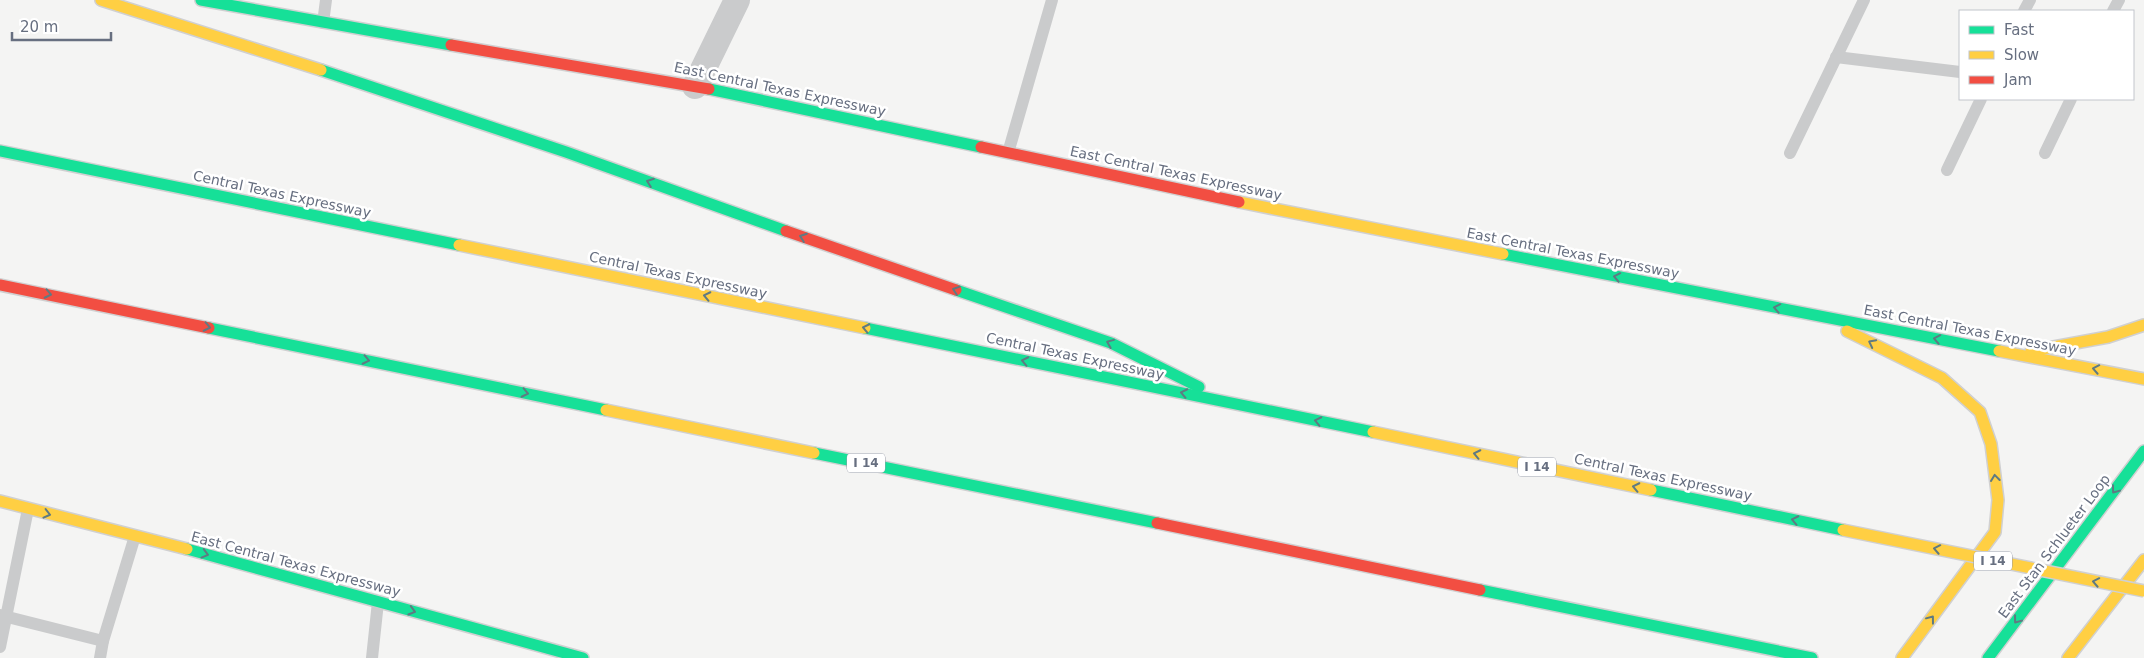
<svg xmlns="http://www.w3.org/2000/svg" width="2144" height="658" font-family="'DejaVu Sans',sans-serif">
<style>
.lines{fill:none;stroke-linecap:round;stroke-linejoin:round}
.fast-casing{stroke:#d0d0d1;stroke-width:14}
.slow-casing{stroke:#d0d0d1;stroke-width:14}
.jam-casing{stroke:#d0d0d1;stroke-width:14}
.lane{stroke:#cacbcc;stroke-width:12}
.street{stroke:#cacbcc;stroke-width:26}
.fast{stroke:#16e098;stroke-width:11}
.slow{stroke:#ffcf43;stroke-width:11}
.jam{stroke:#f24e42;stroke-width:11}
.slow-bridge-casing{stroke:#d0d0d1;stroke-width:14;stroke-linecap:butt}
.slow-bridge{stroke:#ffcf43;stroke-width:11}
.oneway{stroke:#5f7a82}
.labels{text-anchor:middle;stroke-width:5;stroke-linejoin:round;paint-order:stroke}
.shield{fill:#fff;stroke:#959aa6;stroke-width:1}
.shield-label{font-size:12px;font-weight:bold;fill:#676f80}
.street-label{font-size:14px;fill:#676f80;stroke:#fff}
</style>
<rect width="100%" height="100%" fill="#f4f4f3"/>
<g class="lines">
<g class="fast-casing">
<g id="fast">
<path d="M 201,0 L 451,45"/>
<path d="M 321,70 L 566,152 L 786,231"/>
<path d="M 709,89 L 981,147"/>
<path d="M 0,151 L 459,245"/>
<path d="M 1503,254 L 1999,351"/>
<path d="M 956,290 L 1111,343 L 1199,387"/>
<path d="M 209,328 L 606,410"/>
<path d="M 865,328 L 1373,432"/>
<path d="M 814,453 L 1157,523"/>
<path d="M 1651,490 L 1843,530"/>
<path d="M 187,549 L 583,658"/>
<path d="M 1480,590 L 1812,658"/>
<path d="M 1988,658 L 2144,451"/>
</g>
</g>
<g class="slow-casing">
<g id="slow">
<path d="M 101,0 L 321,70"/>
<path d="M 1239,202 L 1503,254"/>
<path d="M 459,245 L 865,328"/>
<path d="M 1847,331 L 1942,378 L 1980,412 L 1991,444 L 1998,500 L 1995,532 L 1902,658"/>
<path d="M 1999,351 L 2144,379"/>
<path d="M 2031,351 L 2108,337 L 2144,325"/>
<path d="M 606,410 L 814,453"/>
<path d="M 1373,432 L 1651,490"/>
<path d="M 0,501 L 187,549"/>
<path d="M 2068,658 L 2144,560"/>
</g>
</g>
<g class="jam-casing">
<g id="jam">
<path d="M 451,45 L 709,89"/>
<path d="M 981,147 L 1239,202"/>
<path d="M 786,231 L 956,290"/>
<path d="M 0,285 L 209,328"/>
<path d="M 1157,523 L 1480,590"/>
</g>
</g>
<g class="lane">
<path d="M 2024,11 L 2030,0"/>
<path d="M 2113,11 L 2119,0"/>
<path d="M 323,23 L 326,0"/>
<path d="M 1836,57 L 1960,72"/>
<path d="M 1008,153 L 1052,0"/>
<path d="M 1790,153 L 1864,0"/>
<path d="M 2045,153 L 2071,99"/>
<path d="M 1947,170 L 1981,99"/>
<path d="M 0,615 L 103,641 L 100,658"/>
<path d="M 103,641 L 135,536"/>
<path d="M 0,647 L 28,509"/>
<path d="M 372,658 L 378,602"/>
</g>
<path class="street" d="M 695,86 L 737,0"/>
<use href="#fast" class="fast"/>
<use href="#slow" class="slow"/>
<use href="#jam" class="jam"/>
<g class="slow-bridge-casing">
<path id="slow-bridge" d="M 1843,530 L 2144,591"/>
</g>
<use href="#slow-bridge" class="slow-bridge"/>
</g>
<defs><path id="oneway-chevron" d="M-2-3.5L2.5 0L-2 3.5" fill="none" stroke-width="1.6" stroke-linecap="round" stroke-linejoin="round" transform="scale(1.25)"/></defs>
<g class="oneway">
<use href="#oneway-chevron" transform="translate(650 182) rotate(-160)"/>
<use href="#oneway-chevron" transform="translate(803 237) rotate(-160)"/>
<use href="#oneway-chevron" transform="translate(1617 277) rotate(-169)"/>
<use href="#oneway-chevron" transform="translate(956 290) rotate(-161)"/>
<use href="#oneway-chevron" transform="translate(48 294) rotate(12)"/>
<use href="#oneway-chevron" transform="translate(707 296) rotate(-168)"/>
<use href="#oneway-chevron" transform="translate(1777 308) rotate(-169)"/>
<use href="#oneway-chevron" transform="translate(207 327) rotate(12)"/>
<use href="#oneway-chevron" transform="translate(866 328) rotate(-168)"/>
<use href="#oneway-chevron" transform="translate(1937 339) rotate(-169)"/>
<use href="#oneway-chevron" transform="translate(1110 343) rotate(-158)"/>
<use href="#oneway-chevron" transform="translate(1872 343) rotate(-153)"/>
<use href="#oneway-chevron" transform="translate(366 360) rotate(12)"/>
<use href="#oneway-chevron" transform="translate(1025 361) rotate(-168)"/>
<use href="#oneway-chevron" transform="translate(2096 369) rotate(-169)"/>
<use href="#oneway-chevron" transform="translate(525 393) rotate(12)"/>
<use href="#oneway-chevron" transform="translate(1184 393) rotate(-168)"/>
<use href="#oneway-chevron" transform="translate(1318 421) rotate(-168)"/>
<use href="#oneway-chevron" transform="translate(1477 454) rotate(-168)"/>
<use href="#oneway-chevron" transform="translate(1995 478) rotate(-97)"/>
<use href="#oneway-chevron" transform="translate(1636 487) rotate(-168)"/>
<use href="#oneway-chevron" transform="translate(2115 490) rotate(127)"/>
<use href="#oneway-chevron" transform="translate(47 514) rotate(14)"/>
<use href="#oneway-chevron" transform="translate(1795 520) rotate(-168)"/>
<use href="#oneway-chevron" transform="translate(1937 549) rotate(-169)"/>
<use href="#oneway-chevron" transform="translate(205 554) rotate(15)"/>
<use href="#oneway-chevron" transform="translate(2096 582) rotate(-169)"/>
<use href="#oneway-chevron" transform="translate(412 611) rotate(16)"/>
<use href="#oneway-chevron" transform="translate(1931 619) rotate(-53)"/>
<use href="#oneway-chevron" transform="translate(2017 620) rotate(127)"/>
</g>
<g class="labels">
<g class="shield">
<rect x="847" y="453.5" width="38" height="19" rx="4"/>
<rect x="1518" y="457.5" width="38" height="19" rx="4"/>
<rect x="1974" y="551.5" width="38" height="19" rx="4"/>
</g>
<g class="shield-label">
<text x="866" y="467">I 14</text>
<text x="1537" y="471">I 14</text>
<text x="1993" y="565">I 14</text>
</g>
<g class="street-label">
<text transform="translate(780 89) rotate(12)" y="5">East Central Texas Expressway</text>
<text transform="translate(1176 173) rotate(12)" y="5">East Central Texas Expressway</text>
<text transform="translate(282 194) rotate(12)" y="5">Central Texas Expressway</text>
<text transform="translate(1573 253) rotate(11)" y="5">East Central Texas Expressway</text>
<text transform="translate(678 275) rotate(12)" y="5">Central Texas Expressway</text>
<text transform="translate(1970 330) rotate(11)" y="5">East Central Texas Expressway</text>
<text transform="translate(1075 356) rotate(12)" y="5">Central Texas Expressway</text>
<text transform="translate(1663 477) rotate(12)" y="5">Central Texas Expressway</text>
<text transform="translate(2054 546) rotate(-53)" y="5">East Stan Schlueter Loop</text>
<text transform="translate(296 564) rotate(15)" y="5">East Central Texas Expressway</text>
</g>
</g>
<rect x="1959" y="10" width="175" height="90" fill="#ffffff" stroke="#c2c5cc"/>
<rect x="1969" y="26" width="25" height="8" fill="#16e098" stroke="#c2c5cc"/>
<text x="2004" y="35" font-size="15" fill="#676f80">Fast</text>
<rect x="1969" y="51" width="25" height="8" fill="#ffcf43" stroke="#c2c5cc"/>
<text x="2004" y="60" font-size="15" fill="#676f80">Slow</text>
<rect x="1969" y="76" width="25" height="8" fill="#f24e42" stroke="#c2c5cc"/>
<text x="2004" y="85" font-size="15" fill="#676f80">Jam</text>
<path d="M12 32v8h99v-8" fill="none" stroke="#676f80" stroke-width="2.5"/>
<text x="20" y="32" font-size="15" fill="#676f80" stroke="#ffffff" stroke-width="4" paint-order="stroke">20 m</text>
</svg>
